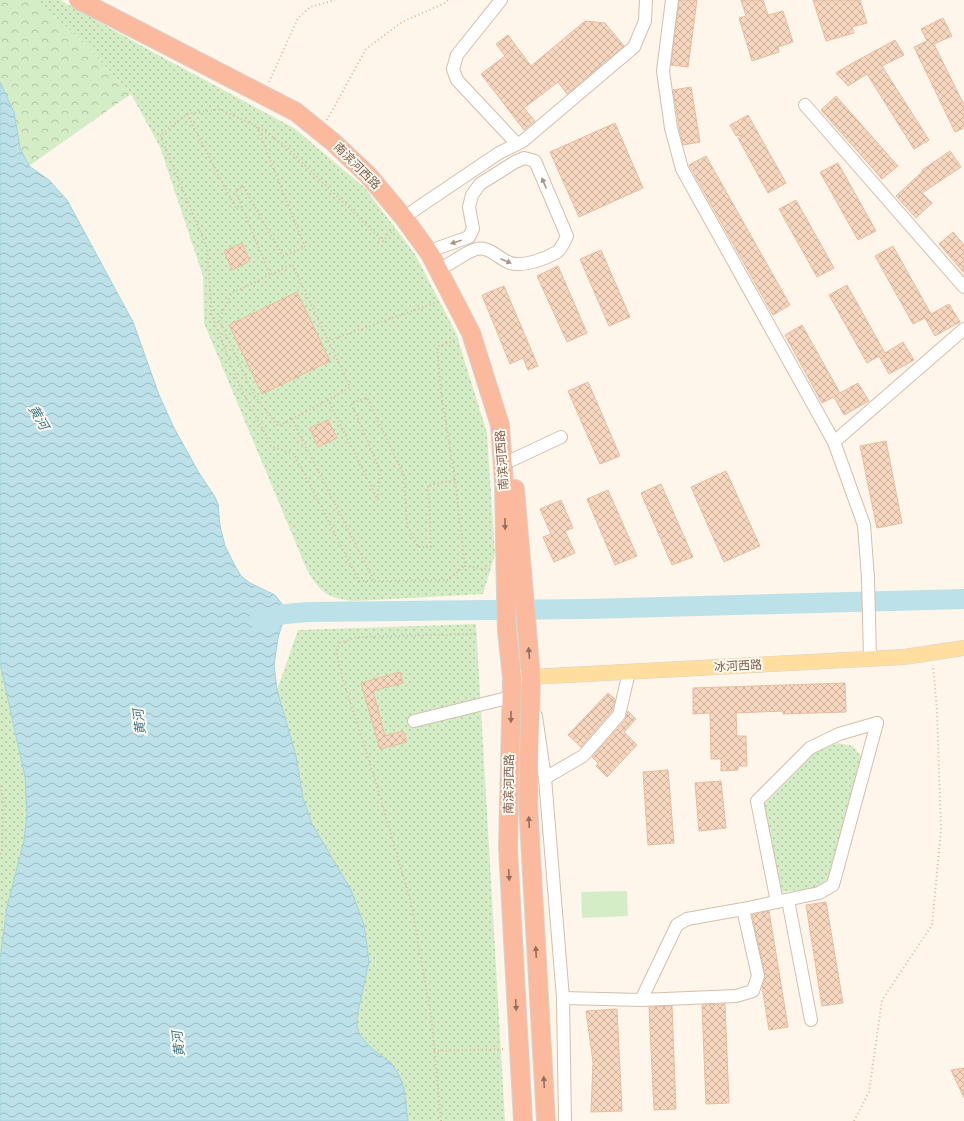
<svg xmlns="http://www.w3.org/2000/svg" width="964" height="1121" font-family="'Public Sans','Noto Sans SC',sans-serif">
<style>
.grass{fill:#d5edc6}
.forest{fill:url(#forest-crowns)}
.park{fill:url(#park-dots)}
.water{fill:url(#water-waves);stroke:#a1d1dc}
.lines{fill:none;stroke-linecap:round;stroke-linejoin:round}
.river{stroke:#bce1e9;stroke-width:20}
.building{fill:url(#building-cross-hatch);stroke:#e9bd9f}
.minor-casing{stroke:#d2bfad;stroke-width:14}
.major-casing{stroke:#dad2cc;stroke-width:16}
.highway-casing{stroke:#dad2cc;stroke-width:20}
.path{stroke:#dbb9a1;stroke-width:2;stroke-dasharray:1 3;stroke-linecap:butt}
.minor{stroke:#fff;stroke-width:12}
.major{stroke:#ffde9f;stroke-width:15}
.highway{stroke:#fbb99e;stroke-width:18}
.oneway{fill:#a99689}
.oneway2{fill:#956f5b}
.labels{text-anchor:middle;stroke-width:4;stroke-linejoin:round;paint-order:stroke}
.street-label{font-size:12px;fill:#7b5d4a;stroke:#fffaf1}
.water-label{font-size:13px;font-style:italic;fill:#3f7a88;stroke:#fffaf1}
</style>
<defs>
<pattern id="forest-crowns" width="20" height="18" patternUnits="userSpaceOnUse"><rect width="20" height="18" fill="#d5edc6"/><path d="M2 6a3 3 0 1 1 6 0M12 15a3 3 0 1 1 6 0" fill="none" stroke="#b2c3a3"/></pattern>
<pattern id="park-dots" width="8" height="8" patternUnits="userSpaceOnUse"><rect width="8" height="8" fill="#d5edc6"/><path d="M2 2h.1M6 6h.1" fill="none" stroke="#b2c3a3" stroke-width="1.8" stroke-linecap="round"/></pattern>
<pattern id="water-waves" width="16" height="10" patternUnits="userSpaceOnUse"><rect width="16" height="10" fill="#bce1e9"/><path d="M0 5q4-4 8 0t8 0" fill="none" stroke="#9ebabf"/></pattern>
<pattern id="building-cross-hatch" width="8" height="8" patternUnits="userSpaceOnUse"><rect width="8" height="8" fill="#f5d6bf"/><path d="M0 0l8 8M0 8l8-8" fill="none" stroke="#cbb19d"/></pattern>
</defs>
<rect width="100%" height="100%" fill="#fef6ea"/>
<path class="grass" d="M 627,891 L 628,916 L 582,918 L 581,892 Z"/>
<path class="forest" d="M 0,0 L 35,0 L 47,9 L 86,45 L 131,94 L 29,166 L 20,148 L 14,112 L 0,82 Z"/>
<g class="park">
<path d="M 35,0 L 60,0 L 151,51 L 294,128 L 365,188 L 415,254 L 456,333 L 487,433 L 495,554 L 483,594 L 355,601 C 329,599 320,593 307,570 L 204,323 L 203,276 L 160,147 L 131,94 L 86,45 L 47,9 Z"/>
<path d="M 476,624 L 505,1121 L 408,1121 L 404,1088 L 391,1063 L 370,1047 L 360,1035 L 357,1027 L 357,1017 L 369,961 L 326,848 L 312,824 L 303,798 L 296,756 L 277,690 L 298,630 Z"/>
<path d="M 0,663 L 25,777 L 27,813 L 24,841 L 7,907 L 0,959 Z"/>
<path d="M 838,743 L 853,746 L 864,760 L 829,878 L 818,888 L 780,892 L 763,806 L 815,752 Z"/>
</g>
<path class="water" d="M 0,82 L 14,112 L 20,148 L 29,166 L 49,180 L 67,200 L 133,322 L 159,395 L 174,428 L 199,473 L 215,497 L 218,504 L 220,526 L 225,546 L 234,564 L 241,576 L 250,583 L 275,595 L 282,604 L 285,614 L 278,638 L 274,665 L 277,690 L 296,756 L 303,798 L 312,824 L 351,890 L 364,925 L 369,961 L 357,1017 L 357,1027 L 360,1035 L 370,1047 L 391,1063 L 399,1075 L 404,1088 L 408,1121 L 0,1121 L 0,959 L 7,907 L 24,841 L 27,813 L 25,777 L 0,663 Z"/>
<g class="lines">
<path class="river" d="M 259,620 L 285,614 L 309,612 L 588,609 L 964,599"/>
</g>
<g class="building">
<path d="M 679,0 L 697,0 L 688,67 L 671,65 Z"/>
<path d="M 741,0 L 763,0 L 768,15 L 783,11 L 793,42 L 778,47 L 779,52 L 752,61 L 739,18 L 746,16 Z"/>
<path d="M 813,0 L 860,0 L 867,23 L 852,27 L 854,33 L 826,41 Z"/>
<path d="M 943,18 L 952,36 L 934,44 L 964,105 L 964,128 L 955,132 L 914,47 L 927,41 L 921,29 Z"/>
<path d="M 585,21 L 605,23 L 624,46 L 567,94 L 558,82 L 524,108 L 535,121 L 524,130 L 481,74 L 505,56 L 496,44 L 508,35 L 531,66 Z"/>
<path d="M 895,40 L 904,55 L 882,66 L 929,140 L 914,149 L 867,74 L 848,86 L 836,73 L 849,65 Z"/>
<path d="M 691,87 L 700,142 L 683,145 L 680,133 L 673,90 Z"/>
<path d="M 836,96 L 898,166 L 882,179 L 821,110 Z"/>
<path d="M 748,115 L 786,183 L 768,193 L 738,138 L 744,135 L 736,136 L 730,125 Z"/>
<path d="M 615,123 L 643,188 L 579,217 L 550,152 Z"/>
<path d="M 950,151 L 961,167 L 922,193 L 932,203 L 916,218 L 896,196 L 923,171 L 922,170 Z"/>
<path d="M 706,156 L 790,305 L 773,315 L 689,165 Z"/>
<path d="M 838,163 L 876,231 L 858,240 L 820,172 Z"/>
<path d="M 796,200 L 834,268 L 817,277 L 779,209 Z"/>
<path d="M 953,232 L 964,245 L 964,273 L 939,244 Z"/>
<path d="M 242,243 L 250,261 L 232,270 L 224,251 Z"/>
<path d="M 893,246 L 931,314 L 949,304 L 960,322 L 935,336 L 925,318 L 913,324 L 875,256 Z"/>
<path d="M 601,250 L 630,317 L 609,326 L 580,259 Z"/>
<path d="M 558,266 L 587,333 L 567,342 L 537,276 Z"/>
<path d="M 847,285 L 885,353 L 903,342 L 914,360 L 889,374 L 879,356 L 867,363 L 829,295 Z"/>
<path d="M 504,286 L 538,366 L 528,370 L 523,358 L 510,364 L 482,295 Z"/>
<path d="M 297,292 L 330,361 L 262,394 L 229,325 Z"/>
<path d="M 802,325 L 840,393 L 858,383 L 869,401 L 844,415 L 834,397 L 822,403 L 785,335 Z"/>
<path d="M 588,382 L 620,456 L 600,464 L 568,391 Z"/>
<path d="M 328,420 L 337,438 L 318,447 L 310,428 Z"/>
<path d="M 886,441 L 902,523 L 877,528 L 860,446 Z"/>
<path d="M 726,471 L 760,546 L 724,562 L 691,487 Z"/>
<path d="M 661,484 L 693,557 L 672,565 L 641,493 Z"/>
<path d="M 608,490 L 637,556 L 615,565 L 587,499 Z"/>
<path d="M 561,500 L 573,528 L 565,531 L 575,553 L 554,562 L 543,537 L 551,534 L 540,509 Z"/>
<path d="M 400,672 L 403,683 L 373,691 L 385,736 L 403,731 L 407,742 L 380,749 L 361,683 Z"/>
<path d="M 845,683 L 846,712 L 783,714 L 783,711 L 736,713 L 737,736 L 746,736 L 747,766 L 738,766 L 738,770 L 721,771 L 721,759 L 711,759 L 710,713 L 693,714 L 693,688 Z"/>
<path d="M 608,693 L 615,699 L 612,711 L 581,747 L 568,735 Z"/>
<path d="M 628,711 L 636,719 L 624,732 L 637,745 L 607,777 L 596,766 L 598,763 L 592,757 L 625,720 Z"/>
<path d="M 668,770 L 674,843 L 648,845 L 643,772 Z"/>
<path d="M 721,781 L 726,828 L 699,831 L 695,783 Z"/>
<path d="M 826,902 L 843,1003 L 822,1006 L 806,905 Z"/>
<path d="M 769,911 L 788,1027 L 769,1030 L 762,987 L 765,974 L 752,915 Z"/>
<path d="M 725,1004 L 729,1103 L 706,1104 L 702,1005 Z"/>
<path d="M 672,1006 L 676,1109 L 654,1110 L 649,1007 Z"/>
<path d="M 617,1009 L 622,1111 L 591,1112 L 593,1062 L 586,1011 Z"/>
<path d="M 964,1068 L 964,1098 L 951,1070 Z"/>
</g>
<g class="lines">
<g class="minor-casing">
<g id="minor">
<path d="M 501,0 L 457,55 L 453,69 L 457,80 L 517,144"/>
<path d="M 672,0 L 663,71 L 671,128 L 682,169 L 834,442 L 964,329"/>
<path d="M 805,105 L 964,287"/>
<path d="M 413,211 L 499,153 L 523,141 L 634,47 L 645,21 L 646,0"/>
<path d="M 438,248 L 469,237 L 473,229 L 469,207 L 472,195 L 480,184 L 515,162 L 524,158 L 535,161 L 567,236 C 564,242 562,248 557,252 C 545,259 524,267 510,263 C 499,259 489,246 477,249 C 469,250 455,261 447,265"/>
<path d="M 834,442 L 864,525 L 868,578 L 870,659"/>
<path d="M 512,460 L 561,437"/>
<path d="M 536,716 L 545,778 L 563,998 L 565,1121"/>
<path d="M 414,721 L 511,697"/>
<path d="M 545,778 L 583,756 L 619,715 L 629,672"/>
<path d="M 788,900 L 811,1020"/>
<path d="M 777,902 L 757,801 L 810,748 L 839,734 L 877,723"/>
<path d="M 563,998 L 641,1000 L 736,996 L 753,991 L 758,976 L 743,909"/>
<path d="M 641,1000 L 677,925 L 687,919 L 743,909 L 819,893 L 833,885 L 877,723"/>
</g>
</g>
<g class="major-casing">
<path id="major" d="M 512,678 L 904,657 L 964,648"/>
</g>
<g class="highway-casing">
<g id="highway">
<path d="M 79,0 L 296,112 L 333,142 L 368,175 L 404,218 L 430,254 L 471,333 L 500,425 L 504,483 L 506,595 L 507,631 L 512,678 L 508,848 L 523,1121"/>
<path d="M 515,489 L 531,677 L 528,803 L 546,1121"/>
</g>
</g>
<g class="path">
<path d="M 269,82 L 298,18 L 310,7 L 335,0"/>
<path d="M 187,114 L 236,209 L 242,207"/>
<path d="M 327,120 L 366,49 L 402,22 L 445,3 L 448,0"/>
<path d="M 257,127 L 305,247 L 283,256 L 243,186 L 235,190 L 270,275 L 292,264 L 350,387 L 328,400 L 378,500"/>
<path d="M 394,229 L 383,241 L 283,144 L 256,126 L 220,109 L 187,114 L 160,135 L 207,248 L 212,316 L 239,385 L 272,447 L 294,454 L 359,581 L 447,580 L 465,566"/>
<path d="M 270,275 L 232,293 L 219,319 L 254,395 L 278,426 L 292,419"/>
<path d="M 328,341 L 440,301"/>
<path d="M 328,400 L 292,419 L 374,581"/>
<path d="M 455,480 L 441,392 L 437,347 L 458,339"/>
<path d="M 378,499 L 380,470 L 351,403 L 367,398 L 404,475 L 407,526 L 418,547 L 431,547 L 428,485 L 455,480 L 465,566 L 491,570"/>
<path d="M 0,786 L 4,800 L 2,850 L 0,855"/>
<path d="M 434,1051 L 505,1049"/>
<path d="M 441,1121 L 431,1015 L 411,903 L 374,776 L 343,680 L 336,651 L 340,643 L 357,637 L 477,634"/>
<path d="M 854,1121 L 869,1092 L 882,1000 L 932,925 L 941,830 L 937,710 L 933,665"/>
</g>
<use href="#minor" class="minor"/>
<use href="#major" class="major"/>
<use href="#highway" class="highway"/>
</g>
<defs><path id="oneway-solid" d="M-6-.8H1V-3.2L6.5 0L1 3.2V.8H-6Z"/></defs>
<g class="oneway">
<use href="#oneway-solid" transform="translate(544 183) rotate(-113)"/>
<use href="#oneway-solid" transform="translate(456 242) rotate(162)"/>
<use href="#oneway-solid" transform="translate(506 261) rotate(23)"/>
</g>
<g class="oneway2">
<use href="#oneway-solid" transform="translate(505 524) rotate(89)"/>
<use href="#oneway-solid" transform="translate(529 653) rotate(-95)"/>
<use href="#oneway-solid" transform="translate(511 717) rotate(91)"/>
<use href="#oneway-solid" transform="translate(529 822) rotate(-93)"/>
<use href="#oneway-solid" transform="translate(509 875) rotate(87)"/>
<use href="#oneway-solid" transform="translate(536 952) rotate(-93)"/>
<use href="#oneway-solid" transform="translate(516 1005) rotate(87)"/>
<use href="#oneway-solid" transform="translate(544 1082) rotate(-93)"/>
</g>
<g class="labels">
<g class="street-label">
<text transform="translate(357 166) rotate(45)" y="4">南滨河西路</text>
<text transform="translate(502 460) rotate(-94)" y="4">南滨河西路</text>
<text transform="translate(738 666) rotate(-3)" y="4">冰河西路</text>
<text transform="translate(509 784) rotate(-89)" y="4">南滨河西路</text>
</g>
<g class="water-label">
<text transform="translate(39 417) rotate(60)" y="5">黄河</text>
<text transform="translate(139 722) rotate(-97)" y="5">黄河</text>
<text transform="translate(178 1044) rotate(-97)" y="5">黄河</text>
</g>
</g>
</svg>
